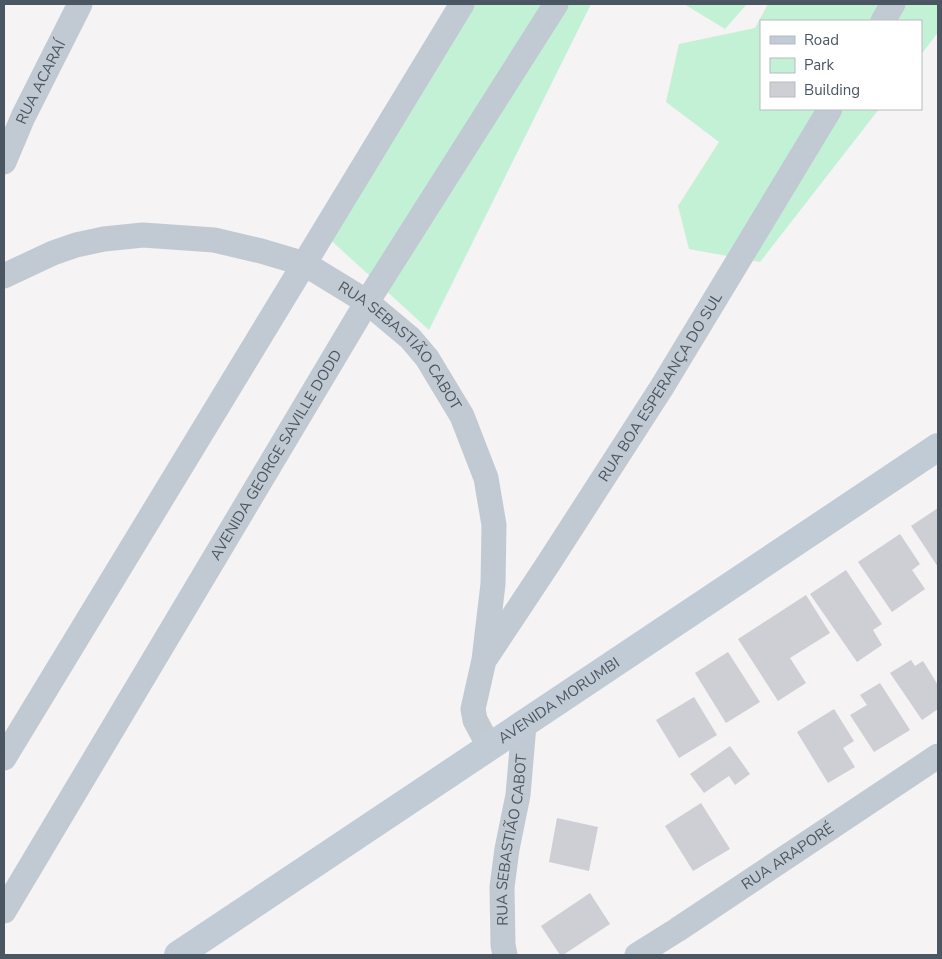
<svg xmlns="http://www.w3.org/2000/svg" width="942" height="959" font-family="'Nunito Sans',sans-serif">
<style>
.green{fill:#c3f1d5}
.building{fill:#cdcfd5}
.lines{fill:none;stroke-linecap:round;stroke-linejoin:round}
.street{stroke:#c1cad2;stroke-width:25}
.secondary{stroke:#c1cbd6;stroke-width:28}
.labels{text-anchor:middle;stroke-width:4.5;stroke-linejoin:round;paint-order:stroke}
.street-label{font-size:15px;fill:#4a5661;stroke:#fff}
</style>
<rect width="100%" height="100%" fill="#f5f3f3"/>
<g class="green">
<path d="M 473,4 L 591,4 L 429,330 L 323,233 Z"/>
<path d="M 684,4 L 747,4 L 725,29 Z"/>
<path d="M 768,4 L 938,4 L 938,32 L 921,55 L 921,21 L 761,21 L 761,109 L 879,109 L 760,262 L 689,249 L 678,206 L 719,142 L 666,102 L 679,44 L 755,28 Z"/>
</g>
<g class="building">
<path d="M 938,508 L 938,567 L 911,526 Z"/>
<path d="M 900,534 L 920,564 L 912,570 L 925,589 L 892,612 L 858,562 Z"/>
<path d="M 846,570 L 882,624 L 873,630 L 882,645 L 857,662 L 810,594 Z"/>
<path d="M 806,595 L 830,633 L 790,658 L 806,683 L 778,701 L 738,639 Z"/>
<path d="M 728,652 L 760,702 L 726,723 L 695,673 Z"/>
<path d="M 911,660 L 915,666 L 923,661 L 938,685 L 938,709 L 922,720 L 890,673 Z"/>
<path d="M 880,683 L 910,730 L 874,752 L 850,715 L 867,705 L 860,695 Z"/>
<path d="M 694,697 L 717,735 L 679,758 L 656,720 Z"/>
<path d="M 834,709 L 854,741 L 843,748 L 855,767 L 828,783 L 797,732 Z"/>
<path d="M 730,746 L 750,774 L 735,785 L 729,776 L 704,793 L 690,774 Z"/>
<path d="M 701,803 L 730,849 L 693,871 L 665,826 Z"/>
<path d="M 557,818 L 598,827 L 589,871 L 549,862 Z"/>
<path d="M 590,893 L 610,924 L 563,955 L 560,955 L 541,926 Z"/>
</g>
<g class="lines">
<g class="street">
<path d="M 883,21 L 893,4"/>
<path id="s1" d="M 4,162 L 23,117 L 80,4"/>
<path id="s2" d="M 4,276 L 53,253 L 76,245 L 104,239 L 143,235 L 214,240 L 261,251 L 305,264 L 367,302 L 410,338 L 427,358 L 462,416 L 486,478 L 494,525 L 493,584 L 484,660 L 473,709 L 475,720 L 490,748"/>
<path id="s3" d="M 487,656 L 548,564 L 662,387 L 830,109"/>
<path d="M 4,758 L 462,4"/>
<path id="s4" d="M 4,911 L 367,302 L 556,4"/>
<path id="s5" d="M 505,955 L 503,945 L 502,887 L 507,849 L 518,795 L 524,725"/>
<path id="s6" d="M 637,955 L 677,930 L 938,756"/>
</g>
<path class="secondary" id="s7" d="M 178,955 L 938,447"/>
</g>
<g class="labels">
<g class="street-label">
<text dy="5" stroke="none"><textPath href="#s1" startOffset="88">RUA ACARAÍ</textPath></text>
<text dy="5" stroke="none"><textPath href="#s2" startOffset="439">RUA SEBASTIÃO CABOT</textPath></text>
<text dy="5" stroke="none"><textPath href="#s3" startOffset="320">RUA BOA ESPERANÇA DO SUL</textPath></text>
<text dy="5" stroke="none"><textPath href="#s4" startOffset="531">AVENIDA GEORGE SAVILLE DODD</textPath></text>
<text dy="5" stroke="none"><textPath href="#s7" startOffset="458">AVENIDA MORUMBI</textPath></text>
<text dy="5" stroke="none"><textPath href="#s5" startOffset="116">RUA SEBASTIÃO CABOT</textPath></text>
<text dy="5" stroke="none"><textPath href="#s6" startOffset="180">RUA ARAPORÉ</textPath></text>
</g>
</g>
<rect width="942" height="959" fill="none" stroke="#4a5661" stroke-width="10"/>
<rect x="760" y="20" width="162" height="90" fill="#ffffff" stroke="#b7bbc0"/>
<rect x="770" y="36" width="25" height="8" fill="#c1cbd6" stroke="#b7bbc0"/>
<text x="804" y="45" font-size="15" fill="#4a5661">Road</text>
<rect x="770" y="58" width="25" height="15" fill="#c3f1d5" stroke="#b7bbc0"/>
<text x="804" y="70" font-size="15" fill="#4a5661">Park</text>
<rect x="770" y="82" width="25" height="15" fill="#cdcfd5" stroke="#b7bbc0"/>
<text x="804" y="95" font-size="15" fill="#4a5661">Building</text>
</svg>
